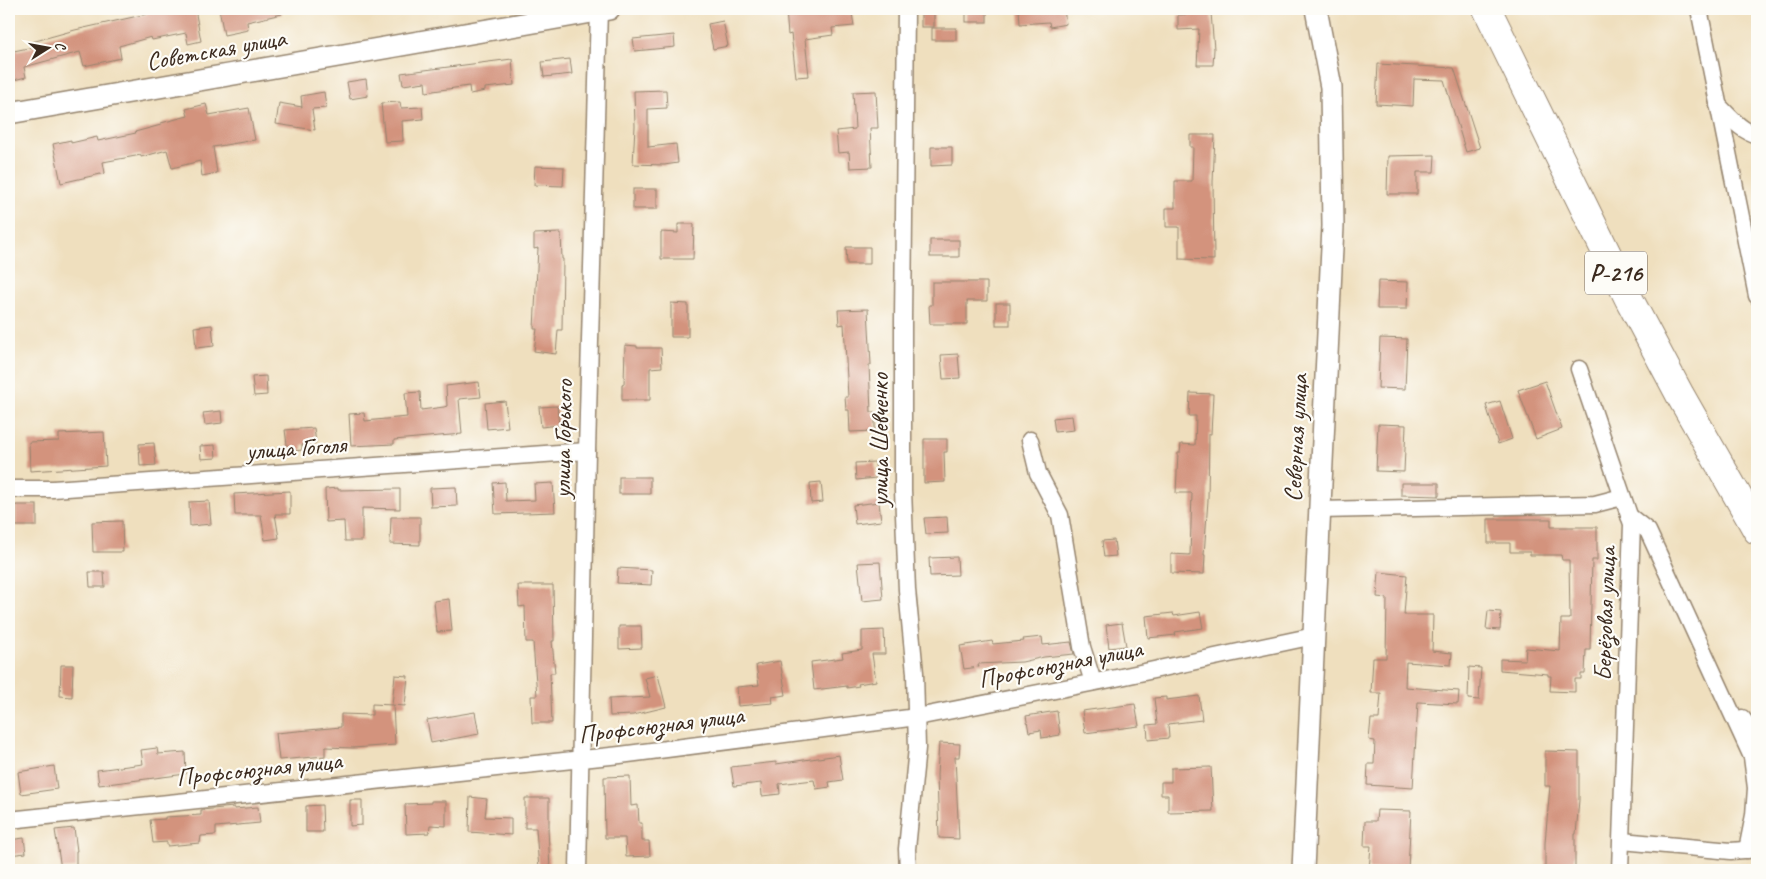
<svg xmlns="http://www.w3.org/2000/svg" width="1766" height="879" font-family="Caveat,sans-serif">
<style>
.building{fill:#d3937d}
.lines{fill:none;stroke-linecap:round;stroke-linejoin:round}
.minor-casing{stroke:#95846e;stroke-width:19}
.tertiary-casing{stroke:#95846e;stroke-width:24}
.trunk-casing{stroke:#95846e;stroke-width:30}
.minor{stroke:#fff;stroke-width:16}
.tertiary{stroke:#fff;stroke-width:21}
.trunk{stroke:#fff;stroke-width:28}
.labels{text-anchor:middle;stroke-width:4.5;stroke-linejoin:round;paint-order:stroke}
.shield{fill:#fdfcf7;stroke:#75695f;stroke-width:1}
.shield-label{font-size:24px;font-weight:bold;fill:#3b2a1e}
.street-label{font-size:25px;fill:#3b2a1e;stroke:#fdfcf7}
</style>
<rect width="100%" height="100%" fill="#fdfcf7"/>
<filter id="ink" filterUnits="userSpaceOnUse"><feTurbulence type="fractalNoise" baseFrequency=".02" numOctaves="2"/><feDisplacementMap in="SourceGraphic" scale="10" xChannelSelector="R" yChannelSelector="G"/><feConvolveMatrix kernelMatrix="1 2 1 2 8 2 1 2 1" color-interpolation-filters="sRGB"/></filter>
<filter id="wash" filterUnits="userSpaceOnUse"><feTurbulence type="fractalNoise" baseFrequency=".0096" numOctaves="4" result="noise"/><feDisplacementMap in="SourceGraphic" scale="20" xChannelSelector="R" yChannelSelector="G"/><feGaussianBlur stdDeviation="1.12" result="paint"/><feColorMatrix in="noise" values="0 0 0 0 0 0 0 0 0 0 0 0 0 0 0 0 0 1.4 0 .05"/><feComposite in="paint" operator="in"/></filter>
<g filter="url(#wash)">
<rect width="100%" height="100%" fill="#efdfbe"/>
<g id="blocks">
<g class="building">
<path d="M 146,9 L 195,9 L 201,41 L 188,44 L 186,33 L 152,40 L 151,37 L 119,46 L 121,58 L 84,66 L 80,52 L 24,67 L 26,77 L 14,80 L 9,52 L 33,47 L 32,42 L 75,30 L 147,14 Z"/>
<path d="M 219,9 L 281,9 L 282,14 L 247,22 L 248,30 L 224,35 Z"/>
<path d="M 796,9 L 844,9 L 845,14 L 852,13 L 854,26 L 832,28 L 833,35 L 805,39 L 809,76 L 796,77 L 791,34 L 788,35 L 786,10 Z"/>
<rect x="966" y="9" width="21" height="13"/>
<path d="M 1019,9 L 1064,9 L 1066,24 L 1050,27 L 1049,22 L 1020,24 Z"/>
<rect x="921" y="12" width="13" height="15"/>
<path d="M 1211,13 L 1214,49 L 1213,65 L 1197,65 L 1199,29 L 1178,30 L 1178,15 Z"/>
<path d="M 723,21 L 728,46 L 713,49 L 708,24 Z"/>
<rect x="932" y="28" width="24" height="12"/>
<path d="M 674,35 L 675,47 L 635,51 L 633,39 Z"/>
<path d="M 512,59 L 514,85 L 485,88 L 485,91 L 470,94 L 469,86 L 426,92 L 425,82 L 403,85 L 401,73 Z"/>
<path d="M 570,59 L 572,74 L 544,77 L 542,62 Z"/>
<path d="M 1378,64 L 1454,68 L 1480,148 L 1466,152 L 1444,80 L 1414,79 L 1413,106 L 1376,104 Z"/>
<path d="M 366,79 L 368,96 L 350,99 L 347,82 Z"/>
<path d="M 666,90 L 667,108 L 648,109 L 648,147 L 676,144 L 678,163 L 664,165 L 633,164 L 635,126 L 634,91 Z"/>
<path d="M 876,91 L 878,128 L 870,128 L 872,167 L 850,168 L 849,152 L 838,153 L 836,131 L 855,129 L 853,92 Z"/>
<path d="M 324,92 L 326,108 L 312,109 L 315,130 L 276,124 L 279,103 L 302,107 L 301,96 Z"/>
<path d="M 400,102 L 401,108 L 422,107 L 423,119 L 402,121 L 403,141 L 385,142 L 381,103 Z"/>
<path d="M 206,104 L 209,115 L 249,108 L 255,140 L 213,147 L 217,173 L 202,176 L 200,161 L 172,168 L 167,150 L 141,157 L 141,155 L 103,162 L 105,173 L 61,183 L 53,144 L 71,140 L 71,143 L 97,137 L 98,141 L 136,133 L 135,132 L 161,125 L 161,123 L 188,116 L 186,109 Z"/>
<path d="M 1190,135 L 1215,135 L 1213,182 L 1214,260 L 1179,259 L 1179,227 L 1166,227 L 1166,208 L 1175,208 L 1175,181 L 1192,181 L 1193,147 L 1190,147 Z"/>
<path d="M 931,147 L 952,147 L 952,165 L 931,166 Z"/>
<path d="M 1435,155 L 1434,172 L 1417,172 L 1417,194 L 1387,194 L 1388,156 Z"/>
<path d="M 535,166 L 564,167 L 563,186 L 534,185 Z"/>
<rect x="633" y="189" width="24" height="20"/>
<path d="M 678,224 L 694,224 L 693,259 L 661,259 L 661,232 L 678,233 Z"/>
<path d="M 561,233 L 562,259 L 563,259 L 562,330 L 558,330 L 556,354 L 534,351 L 537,329 L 534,329 L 538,248 L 534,249 L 534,234 Z"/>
<rect x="930" y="240" width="29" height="17"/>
<path d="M 846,247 L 870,247 L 870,264 L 847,264 Z"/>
<path d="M 1378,281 L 1408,282 L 1407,309 L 1377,309 Z"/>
<path d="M 932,282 L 987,282 L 987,301 L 967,301 L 967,324 L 930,324 L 929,305 L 932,305 Z"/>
<path d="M 671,303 L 688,304 L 688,337 L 671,337 Z"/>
<rect x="996" y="303" width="14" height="22"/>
<path d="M 868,309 L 871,365 L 869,365 L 871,412 L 875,412 L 875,431 L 850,432 L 849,410 L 846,410 L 845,397 L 848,397 L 844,324 L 839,325 L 838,310 Z"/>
<path d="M 212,325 L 214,346 L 196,348 L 194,327 Z"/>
<path d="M 1380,338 L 1407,339 L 1405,389 L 1378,388 Z"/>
<path d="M 625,345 L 637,346 L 637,348 L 661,348 L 662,367 L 650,368 L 650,400 L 622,400 L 622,384 L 624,384 Z"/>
<path d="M 958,354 L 960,378 L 943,379 L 941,355 Z"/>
<path d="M 266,376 L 267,395 L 254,396 L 252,377 Z"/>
<path d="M 1545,381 L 1562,429 L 1536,439 L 1518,390 Z"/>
<path d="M 479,382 L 481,397 L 459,399 L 462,434 L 394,440 L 394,444 L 351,446 L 349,414 L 364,413 L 365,421 L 407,417 L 405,393 L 420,392 L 421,410 L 444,407 L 447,406 L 446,386 Z"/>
<path d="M 1190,393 L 1213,394 L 1211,434 L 1209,434 L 1208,500 L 1204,555 L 1205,555 L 1204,574 L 1171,573 L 1171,554 L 1190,555 L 1192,493 L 1176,493 L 1178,453 L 1180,453 L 1181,444 L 1195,445 L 1196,416 L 1189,416 Z"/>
<path d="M 505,401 L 508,427 L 487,429 L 485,403 Z"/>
<path d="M 1500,401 L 1512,439 L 1498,444 L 1486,405 Z"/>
<path d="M 557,406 L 559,425 L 541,427 L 539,407 Z"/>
<path d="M 221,411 L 222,423 L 205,425 L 203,413 Z"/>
<path d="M 1072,416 L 1074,430 L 1055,432 L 1053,418 Z"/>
<path d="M 1378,424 L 1406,425 L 1404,472 L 1376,471 Z"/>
<path d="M 314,428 L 316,443 L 302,445 L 302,450 L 288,452 L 285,430 Z"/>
<path d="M 104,432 L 106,466 L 30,471 L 29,442 L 59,441 L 59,434 Z"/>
<path d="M 924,439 L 947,439 L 947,452 L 944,452 L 945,482 L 924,483 Z"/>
<path d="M 154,443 L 156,465 L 140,466 L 139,444 Z"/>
<path d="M 215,445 L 216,458 L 201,459 L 200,446 Z"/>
<path d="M 875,462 L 876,478 L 856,480 L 855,463 Z"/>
<rect x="619" y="477" width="31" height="17"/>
<path d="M 505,482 L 506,501 L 535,500 L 534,484 L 553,483 L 555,512 L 495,514 L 493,483 Z"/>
<path d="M 821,482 L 823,502 L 811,503 L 810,483 Z"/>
<path d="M 1401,483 L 1439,483 L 1439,496 L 1401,495 Z"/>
<path d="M 456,487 L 457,506 L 431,507 L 430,488 Z"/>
<path d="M 338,488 L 338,490 L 400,489 L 400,509 L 362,508 L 362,541 L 345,541 L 344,521 L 326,522 L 325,489 Z"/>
<path d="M 290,491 L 290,514 L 275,514 L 279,538 L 265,540 L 261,515 L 235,515 L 234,494 Z"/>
<path d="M 209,501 L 211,524 L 190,526 L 189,502 Z"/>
<path d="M 879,502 L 881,521 L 855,524 L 853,505 Z"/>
<rect x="16" y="505" width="21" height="21"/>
<path d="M 391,517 L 420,517 L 420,545 L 390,544 Z"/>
<path d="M 947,517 L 948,533 L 926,534 L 924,518 Z"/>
<path d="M 1488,519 L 1551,519 L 1551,527 L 1597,527 L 1597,560 L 1592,560 L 1590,650 L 1586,650 L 1585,674 L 1581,674 L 1581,679 L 1575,679 L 1575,692 L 1550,691 L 1551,676 L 1548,676 L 1548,674 L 1500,670 L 1500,659 L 1525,660 L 1526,648 L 1560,651 L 1561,619 L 1570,619 L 1569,560 L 1562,560 L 1561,555 L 1530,555 L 1530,552 L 1510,552 L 1510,543 L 1488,543 Z"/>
<path d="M 122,521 L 123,552 L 93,552 L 92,522 Z"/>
<path d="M 1114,540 L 1116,556 L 1104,557 L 1102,541 Z"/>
<path d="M 957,557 L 958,575 L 930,576 L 929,558 Z"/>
<path d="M 880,562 L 883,599 L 862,601 L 858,563 Z"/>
<path d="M 618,568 L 652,570 L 651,585 L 617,583 Z"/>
<path d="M 89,572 L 104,572 L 105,587 L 90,587 Z"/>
<path d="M 1379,572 L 1407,575 L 1404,615 L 1433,615 L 1432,651 L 1452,653 L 1451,665 L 1406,662 L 1405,687 L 1459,691 L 1458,704 L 1418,702 L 1413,788 L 1367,785 L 1368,764 L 1374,764 L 1375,741 L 1369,740 L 1371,719 L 1379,719 L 1381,693 L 1371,693 L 1373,658 L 1386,658 L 1387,598 L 1377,597 Z"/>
<path d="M 518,585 L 553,585 L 554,641 L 552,641 L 555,673 L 550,673 L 552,723 L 532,723 L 531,696 L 537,696 L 533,642 L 526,642 L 525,606 L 519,607 Z"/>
<path d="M 449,599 L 452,631 L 437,632 L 434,601 Z"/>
<path d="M 1488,611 L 1501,612 L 1500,630 L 1486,629 Z"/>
<path d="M 1200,612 L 1203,628 L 1175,632 L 1176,635 L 1148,638 L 1146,616 L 1173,613 L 1174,616 Z"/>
<path d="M 1122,623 L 1126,646 L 1109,648 L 1106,625 Z"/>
<path d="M 619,626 L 641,626 L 642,648 L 619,649 Z"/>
<path d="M 884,630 L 885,654 L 872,654 L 876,681 L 858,684 L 859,686 L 847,688 L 847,686 L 814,690 L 811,662 L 843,658 L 842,653 L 862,650 L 862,631 Z"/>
<path d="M 1042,637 L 1043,645 L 1071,642 L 1074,654 L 1044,657 L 1022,662 L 978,664 L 979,667 L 964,669 L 960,646 L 992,641 L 993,644 L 1024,641 L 1023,639 Z"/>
<path d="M 780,661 L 786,695 L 772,697 L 773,703 L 738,706 L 737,687 L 759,685 L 756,665 Z"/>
<path d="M 61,665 L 73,665 L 72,697 L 60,696 Z"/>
<path d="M 1469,667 L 1481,668 L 1479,700 L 1468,699 Z"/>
<path d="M 395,675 L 408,676 L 405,706 L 392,705 Z"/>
<path d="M 658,675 L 666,707 L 633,715 L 610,716 L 609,699 L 650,697 L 645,678 Z"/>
<path d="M 1199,696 L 1202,720 L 1168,724 L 1169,738 L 1148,740 L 1147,725 L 1157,724 L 1154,698 L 1166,697 L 1166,700 Z"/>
<path d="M 372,704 L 393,705 L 395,745 L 353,748 L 325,747 L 325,756 L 279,760 L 276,733 L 341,727 L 341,714 L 372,715 Z"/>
<path d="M 1135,704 L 1139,726 L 1085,733 L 1082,711 Z"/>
<path d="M 1057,711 L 1060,735 L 1042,738 L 1041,730 L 1029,732 L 1026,716 Z"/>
<path d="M 475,712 L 479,734 L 431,743 L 427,720 Z"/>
<path d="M 939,743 L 960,744 L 959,757 L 955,757 L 959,839 L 939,838 L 937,775 Z"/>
<path d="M 157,748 L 158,754 L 185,752 L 186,774 L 99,785 L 97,770 L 143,764 L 141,750 Z"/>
<path d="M 1545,751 L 1579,752 L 1579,800 L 1576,834 L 1575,834 L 1575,868 L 1545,868 L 1545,843 L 1550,786 L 1545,786 Z"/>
<path d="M 839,755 L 843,780 L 829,782 L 830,787 L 816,789 L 814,780 L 779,784 L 780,794 L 762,796 L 761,783 L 734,786 L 731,767 L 776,762 L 776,764 Z"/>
<path d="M 54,766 L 57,789 L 21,794 L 18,772 Z"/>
<path d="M 1211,767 L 1213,811 L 1168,812 L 1168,795 L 1161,795 L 1161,782 L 1171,782 L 1171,768 Z"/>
<path d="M 630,776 L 631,806 L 638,805 L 639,823 L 642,823 L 642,841 L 649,841 L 650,856 L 626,857 L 625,838 L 605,838 L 604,777 Z"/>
<path d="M 470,797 L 487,799 L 485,817 L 511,818 L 511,835 L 469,832 Z"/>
<path d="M 525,798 L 549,798 L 549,828 L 548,828 L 550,870 L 539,870 L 536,828 L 525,828 Z"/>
<path d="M 350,800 L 362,800 L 362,825 L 350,826 Z"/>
<path d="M 431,801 L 446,801 L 446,826 L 430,825 L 429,833 L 406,834 L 405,804 L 431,803 Z"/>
<path d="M 322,805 L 323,832 L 306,832 L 306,806 Z"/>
<path d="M 234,807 L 234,809 L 258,807 L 260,823 L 216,827 L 216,835 L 201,836 L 200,843 L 167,846 L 167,842 L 153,843 L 150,820 L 165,819 L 165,817 L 201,815 L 201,810 Z"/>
<path d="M 1377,810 L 1411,811 L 1408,870 L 1369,870 L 1371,846 L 1364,846 L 1365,821 L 1376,821 Z"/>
<path d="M 74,828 L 77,851 L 76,851 L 76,868 L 61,869 L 55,830 Z"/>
<path d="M 24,838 L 26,853 L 9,855 L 9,840 Z"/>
</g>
</g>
</g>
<g filter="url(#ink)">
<use href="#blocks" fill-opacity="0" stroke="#95846e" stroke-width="1"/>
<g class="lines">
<g class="minor-casing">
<g id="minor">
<path d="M 906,9 L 903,322 L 903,490 L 907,590 L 915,673 L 917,748 L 907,849 L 908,870"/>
<path d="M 1699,9 L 1757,296"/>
<path d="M 1718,105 C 1730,117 1741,131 1757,135"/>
<path d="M 1579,369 L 1632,524 L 1620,870"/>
<path d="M 1030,440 L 1038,473 L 1060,515 L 1082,647 L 1093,682"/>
<path d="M 9,489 L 53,489 L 587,451"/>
<path d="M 1320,510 L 1595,504 L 1622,497"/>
<path d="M 1629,516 L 1648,531 L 1752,757 L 1756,788 L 1754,815 L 1747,850"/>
<path d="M 1742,718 L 1757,739"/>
<path d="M 9,820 L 620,755 L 917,717 L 1116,678 L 1314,636"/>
<path d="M 1622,841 L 1731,851 L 1757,849"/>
<path d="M 578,870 L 587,451 L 599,9"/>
</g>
</g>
<g class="tertiary-casing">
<g id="tertiary">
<path d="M 9,113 L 609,9"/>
<path d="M 1303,870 L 1333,226 L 1331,87 L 1316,9"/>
</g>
</g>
<g class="trunk-casing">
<path id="trunk" d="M 1487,9 L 1629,299 L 1680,395 L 1757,530"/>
</g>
<use href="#minor" class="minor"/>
<use href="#tertiary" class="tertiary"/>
<use href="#trunk" class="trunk"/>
</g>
</g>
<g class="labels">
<rect class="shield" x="1585" y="251.5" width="62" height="43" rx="4"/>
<g class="shield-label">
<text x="1616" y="281">Р-216</text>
</g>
<g class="street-label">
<text transform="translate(216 49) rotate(-10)" y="9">Советская улица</text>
<text transform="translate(1295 438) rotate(-87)" y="9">Северная улица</text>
<text transform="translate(562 439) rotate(-89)" y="9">улица Горького</text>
<text transform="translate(879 440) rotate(-90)" y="9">улица Шевченко</text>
<text transform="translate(296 447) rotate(-4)" y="9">улица Гоголя</text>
<text transform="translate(1604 614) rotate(-88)" y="9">Берёзовая улица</text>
<text transform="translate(1060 663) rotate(-11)" y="9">Профсоюзная улица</text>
<text transform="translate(661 724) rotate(-7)" y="9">Профсоюзная улица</text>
<text transform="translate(259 768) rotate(-6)" y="9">Профсоюзная улица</text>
</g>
</g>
<rect width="1766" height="879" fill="none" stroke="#fdfcf7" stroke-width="30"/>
<g transform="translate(48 48) rotate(79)" stroke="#fdfcf7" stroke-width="4" paint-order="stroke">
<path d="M0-4L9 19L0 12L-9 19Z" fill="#3b2a1e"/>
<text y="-8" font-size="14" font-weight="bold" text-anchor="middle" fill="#3b2a1e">С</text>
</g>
</svg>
